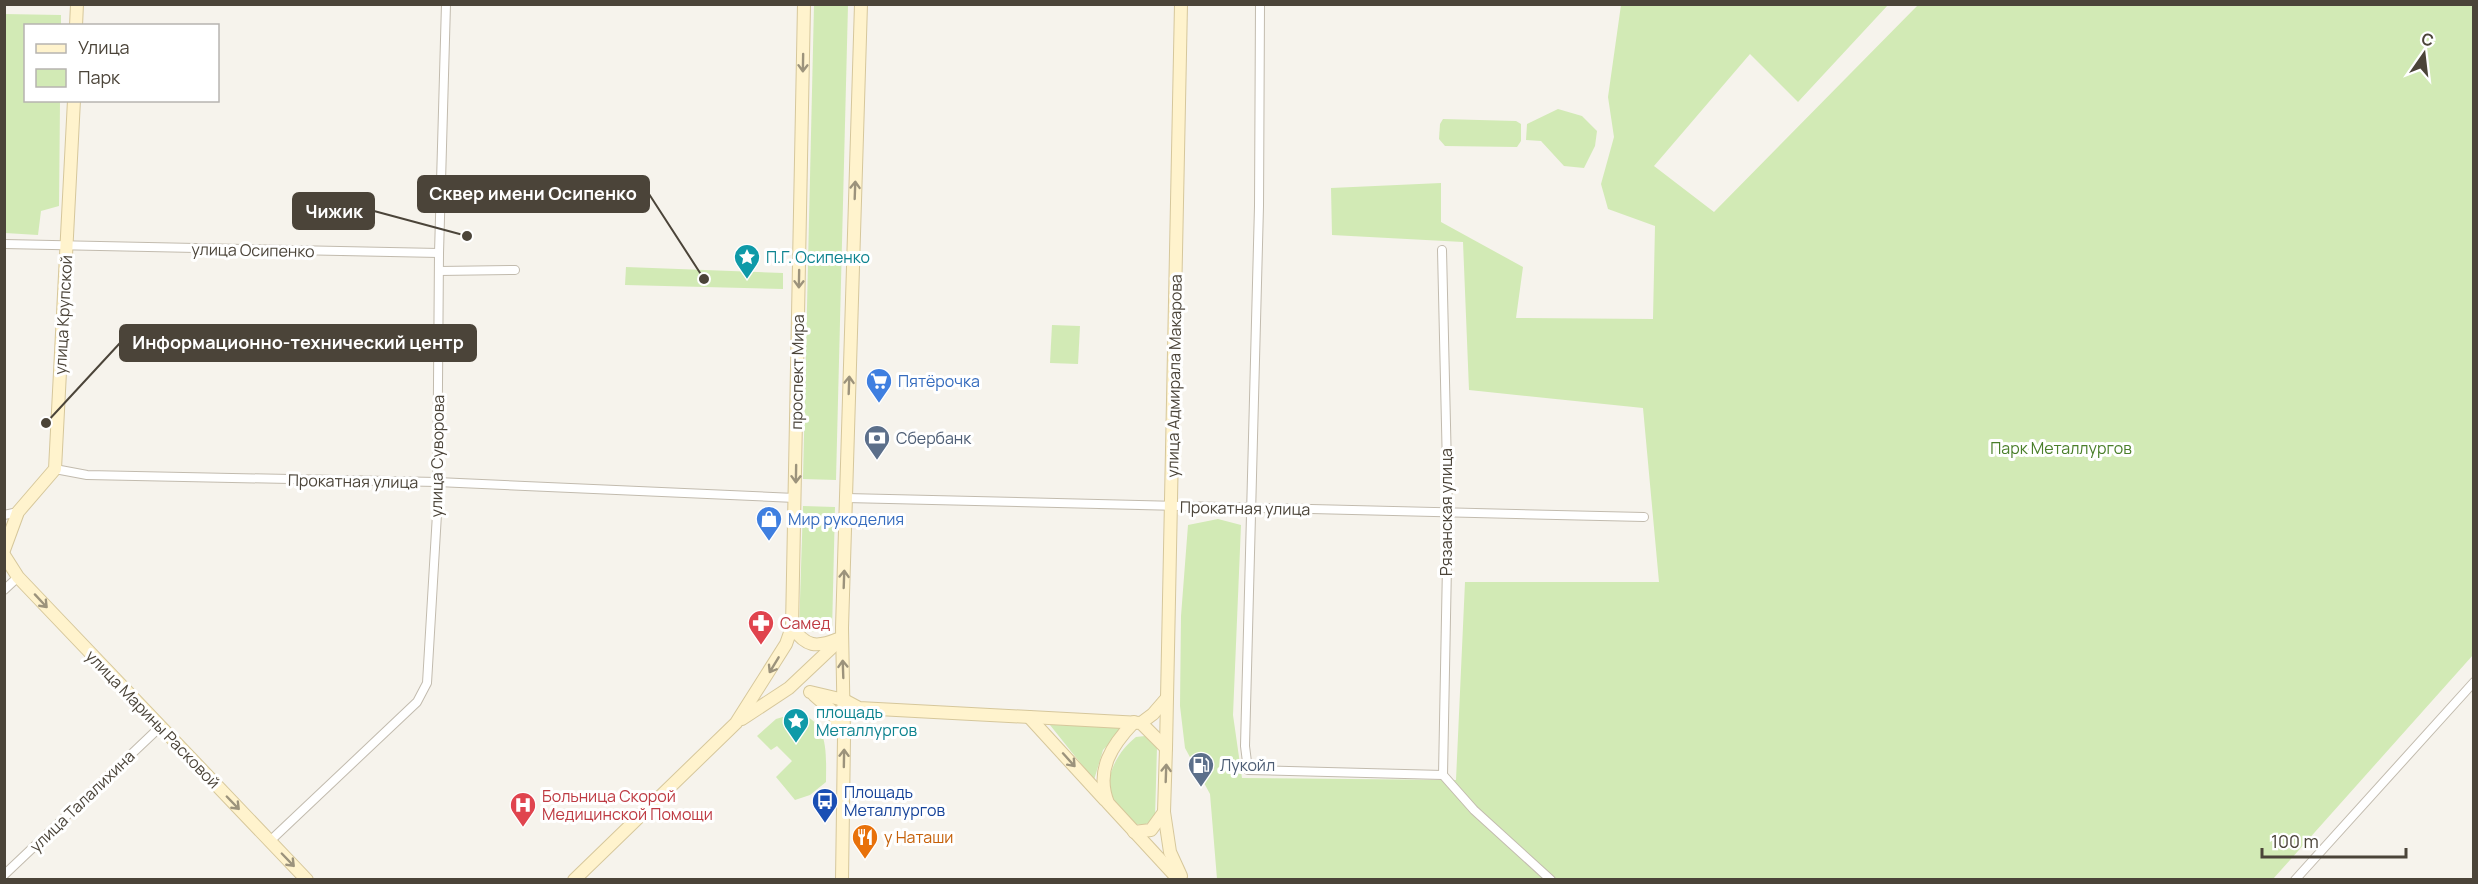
<svg xmlns="http://www.w3.org/2000/svg" width="2478" height="884" font-family="Manrope,sans-serif">
<style>
.green{fill:#d2eab5}
.lines{fill:none;stroke-linecap:round;stroke-linejoin:round}
.street-casing{stroke:#c2bbae;stroke-width:10}
.secondary-casing{stroke:#d6c79b;stroke-width:14}
.street{stroke:#fff;stroke-width:8}
.secondary{stroke:#fff3cd;stroke-width:12}
.oneway{stroke:#9c937c}
.labels{text-anchor:middle;stroke-width:6;stroke-linejoin:round;paint-order:stroke}
.street-label{font-size:16px;fill:#4b4439;stroke:#fff}
.culture-label{font-size:16px;fill:#0d838f;stroke:#fff;text-anchor:start}
.shop-label{font-size:16px;fill:#366cbe;stroke:#fff;text-anchor:start}
.service-label{font-size:16px;fill:#4e5e75;stroke:#fff;text-anchor:start}
.park-label{font-size:16px;fill:#4a7f2a;stroke:#fff}
.health-label{font-size:16px;fill:#be3a42;stroke:#fff;text-anchor:start}
.transit-label{font-size:16px;fill:#164399;stroke:#fff;text-anchor:start}
.food-label{font-size:16px;fill:#c56008;stroke:#fff;text-anchor:start}
.leader{fill:none;stroke:#4b4439;stroke-width:2}
.callout-dot{fill:#4b4439;stroke:#fff;stroke-width:2}
.callout{fill:#4b4439;stroke:#4b4439;stroke-width:2}
.callout-label{font-size:18px;text-anchor:middle;font-weight:bold;fill:#fff}
</style>
<rect width="100%" height="100%" fill="#f6f3ec"/>
<g class="green">
<path d="M 814,5 L 848,5 L 836,480 L 803,479 Z"/>
<path d="M 1621,5 L 1888,5 L 1798,102 L 1750,54 L 1654,166 L 1714,212 L 1918,5 L 2473,5 L 2473,655 L 2273,879 L 1217,879 L 1210,794 L 1185,748 L 1180,706 L 1181,616 L 1188,525 L 1218,519 L 1241,525 L 1233,715 L 1242,778 L 1456,780 L 1465,582 L 1659,582 L 1643,408 L 1469,390 L 1463,242 L 1332,235 L 1331,188 L 1441,183 L 1441,222 L 1523,267 L 1516,318 L 1653,319 L 1655,226 L 1608,209 L 1601,184 L 1614,137 L 1608,97 Z"/>
<path d="M 4,14 L 61,15 L 61,25 L 26,26 L 26,100 L 60,101 L 59,206 L 41,211 L 38,235 L 5,233 Z"/>
<path d="M 1558,109 L 1582,116 L 1597,131 L 1595,146 L 1584,168 L 1564,166 L 1541,141 L 1526,140 L 1527,124 Z"/>
<path d="M 1443,119 L 1516,121 L 1521,124 L 1521,141 L 1517,147 L 1445,146 L 1439,139 L 1440,124 Z"/>
<path d="M 626,267 L 783,273 L 783,289 L 625,285 Z"/>
<path d="M 1052,325 L 1080,326 L 1078,364 L 1050,363 Z"/>
<path d="M 803,506 L 835,507 L 832,632 L 799,631 Z"/>
<path d="M 793,714 C 830,715 826,755 826,782 L 810,795 L 795,800 L 776,777 L 792,761 L 777,746 L 771,750 L 757,736 L 776,719 Z"/>
<path d="M 1050,725 L 1122,726 L 1122,730 L 1103,750 L 1094,780 Z"/>
<path d="M 1145,736 L 1157,747 L 1155,819 L 1144,825 L 1134,824 C 1127,816 1118,808 1113,799 C 1101,778 1120,749 1136,737 Z"/>
</g>
<g class="lines">
<g class="street-casing">
<g id="street">
<path d="M 1260,4 L 1259,206 L 1245,746 L 1248,770 L 1443,775 L 1474,810 L 1551,880"/>
<path d="M 4,244 L 439,253"/>
<path d="M 1442,250 L 1448,512 L 1443,775"/>
<path d="M 439,271 L 515,270"/>
<path d="M 55,469 L 87,475 L 437,482 L 795,498"/>
<path d="M 846,498 L 1644,517"/>
<path d="M 4,515 L 18,512"/>
<path d="M 4,590 L 18,577"/>
<path d="M 270,841 L 417,702 L 427,683 L 437,514 L 439,253 L 446,4"/>
<path d="M 4,875 L 160,727"/>
<path d="M 2295,880 L 2474,682"/>
</g>
</g>
<g class="secondary-casing">
<g id="secondary">
<path d="M 76,26 L 77,4"/>
<path d="M 4,550 L 18,512 L 55,469 L 74,100"/>
<path d="M 4,555 L 18,577 L 307,880"/>
<path d="M 792,627 C 806,647 816,648 838,639"/>
<path d="M 810,692 L 844,700 L 859,708 L 1141,723 L 1166,748 L 1164,812 L 1151,830 L 1134,832"/>
<path d="M 814,695 L 831,710 L 843,733"/>
<path d="M 1029,717 L 1105,800"/>
<path d="M 742,719 L 789,688 L 842,638"/>
<path d="M 1134,722 C 1112,745 1095,770 1108,803 L 1179,880"/>
<path d="M 1141,723 L 1153,714 L 1166,699"/>
<path d="M 1166,748 L 1181,4"/>
<path d="M 1164,812 L 1170,852 L 1181,876"/>
<path d="M 574,880 L 736,723 L 786,644 L 792,627 L 804,4"/>
<path d="M 842,880 L 844,737 L 842,628 L 861,4"/>
</g>
</g>
<use href="#street" class="street"/>
<use href="#secondary" class="secondary"/>
</g>
<defs><path id="oneway-shaft" d="M-6 0H5M1.5-3L5.5 0L1.5 3" fill="none" stroke-width="1.6" stroke-linecap="round" stroke-linejoin="round" transform="scale(1.5)"/></defs>
<g class="oneway">
<use href="#oneway-shaft" transform="translate(803 63) rotate(91)"/>
<use href="#oneway-shaft" transform="translate(855 190) rotate(-88)"/>
<use href="#oneway-shaft" transform="translate(799 279) rotate(91)"/>
<use href="#oneway-shaft" transform="translate(849 385) rotate(-88)"/>
<use href="#oneway-shaft" transform="translate(796 474) rotate(91)"/>
<use href="#oneway-shaft" transform="translate(844 579) rotate(-88)"/>
<use href="#oneway-shaft" transform="translate(41 601) rotate(47)"/>
<use href="#oneway-shaft" transform="translate(774 665) rotate(121)"/>
<use href="#oneway-shaft" transform="translate(843 669) rotate(-92)"/>
<use href="#oneway-shaft" transform="translate(844 758) rotate(-89)"/>
<use href="#oneway-shaft" transform="translate(1069 760) rotate(48)"/>
<use href="#oneway-shaft" transform="translate(1166 773) rotate(-88)"/>
<use href="#oneway-shaft" transform="translate(233 803) rotate(46)"/>
<use href="#oneway-shaft" transform="translate(288 860) rotate(46)"/>
</g>
<defs>
<g id="sight-pin" transform="scale(1.35)"><path d="M0 17L-7.5 6A9.5 9.5 0 1 1 7.5 6Z" fill="#0f9aa8" stroke="#fff"/><path d="M0-6L1.8-2.2L6-1.7L2.9 1.2L3.7 5.4L0 3.3L-3.7 5.4L-2.9 1.2L-6-1.7L-1.8-2.2Z" fill="#fff"/></g>
<g id="supermarket-pin" transform="scale(1.35)"><path d="M0 17L-7.5 6A9.5 9.5 0 1 1 7.5 6Z" fill="#3f7fe0" stroke="#fff"/><path d="M-6-5.5h2.5l.6 2H6L4.5 2H-2.5L-4.4-4H-6ZM-1.5 3.2a1.3 1.3 0 1 0 .1 0ZM3 3.2a1.3 1.3 0 1 0 .1 0Z" fill="#fff"/></g>
<g id="bank-pin" transform="scale(1.35)"><path d="M0 17L-7.5 6A9.5 9.5 0 1 1 7.5 6Z" fill="#5c6f8a" stroke="#fff"/><path d="M-6-4H6V4H-6ZM0-2.3a2.3 2.3 0 1 0 0 4.6a2.3 2.3 0 1 0 0-4.6Z" fill="#fff"/></g>
<g id="shop-pin" transform="scale(1.35)"><path d="M0 17L-7.5 6A9.5 9.5 0 1 1 7.5 6Z" fill="#3f7fe0" stroke="#fff"/><path d="M-5-2.5h2.3a2.7 3.5 0 0 1 5.4 0H5L5.5 6h-11ZM-1.5-2.5h3a1.5 2.3 0 0 0-3 0Z" fill="#fff"/></g>
<g id="pharmacy-pin" transform="scale(1.35)"><path d="M0 17L-7.5 6A9.5 9.5 0 1 1 7.5 6Z" fill="#e0444e" stroke="#fff"/><path d="M-2-6h4v4h4v4h-4v4h-4v-4h-4v-4h4Z" fill="#fff"/></g>
<g id="fuel-pin" transform="scale(1.35)"><path d="M0 17L-7.5 6A9.5 9.5 0 1 1 7.5 6Z" fill="#5c6f8a" stroke="#fff"/><path d="M-5.5-6h7V0h2V4h1.3V-2.5L3-4.5l.8-.8L6-3V5H2.5V1h-1V6h-7ZM-4.2-4.7v3.2H.2V-4.7Z" fill="#fff"/></g>
<g id="bus-pin" transform="scale(1.35)"><path d="M0 17L-7.5 6A9.5 9.5 0 1 1 7.5 6Z" fill="#1a4fb4" stroke="#fff"/><path d="M-5-6H5V4H4V6H2V4H-2V6H-4V4H-5ZM-3.5-4V0h7V-4ZM-3.5 1.2v1.5H-2V1.2ZM2 1.2v1.5H3.5V1.2Z" fill="#fff"/></g>
<g id="hospital-pin" transform="scale(1.35)"><path d="M0 17L-7.5 6A9.5 9.5 0 1 1 7.5 6Z" fill="#e0444e" stroke="#fff"/><path d="M-5-5h3v3.5h4V-5h3V5h-3V1.5h-4V5h-3Z" fill="#fff"/></g>
<g id="restaurant-pin" transform="scale(1.35)"><path d="M0 17L-7.5 6A9.5 9.5 0 1 1 7.5 6Z" fill="#e8710a" stroke="#fff"/><path d="M-5-6h1v4h1v-4h1v4h1v-4h1v5L-1.5 .5V6h-2V.5L-5-1ZM5-6V6H3V1.5H1.5Q1.5-4 5-6Z" fill="#fff"/></g>
</defs>
<g fill-rule="evenodd">
<use href="#sight-pin" x="747" y="257"/>
<use href="#supermarket-pin" x="879" y="381"/>
<use href="#bank-pin" x="877" y="438"/>
<use href="#shop-pin" x="769" y="519"/>
<use href="#pharmacy-pin" x="761" y="623"/>
<use href="#sight-pin" x="796" y="721"/>
<use href="#fuel-pin" x="1201" y="765"/>
<use href="#bus-pin" x="825" y="801"/>
<use href="#hospital-pin" x="523" y="805"/>
<use href="#restaurant-pin" x="865" y="837"/>
</g>
<g class="labels">
<g class="street-label">
<text transform="translate(253 250) rotate(1)" y="6">улица Осипенко</text>
<text transform="translate(63 315) rotate(-87)" y="6">улица Крупской</text>
<text transform="translate(797 372) rotate(-89)" y="6">проспект Мира</text>
<text transform="translate(1174 376) rotate(-89)" y="6">улица Адмирала Макарова</text>
<text transform="translate(437 456) rotate(-89)" y="6">улица Суворова</text>
<text transform="translate(353 481) rotate(1)" y="6">Прокатная улица</text>
<text transform="translate(1245 508) rotate(1)" y="6">Прокатная улица</text>
<text transform="translate(1446 512) rotate(-90)" y="6">Рязанская улица</text>
<text transform="translate(153 719) rotate(46)" y="6">улица Марины Расковой</text>
<text transform="translate(82 801) rotate(-44)" y="6">улица Талалихина</text>
</g>
<g class="culture-label">
<text x="766" y="263">П.Г. Осипенко</text>
<text x="816" y="718">площадь<tspan x="816" dy="18">Металлургов</tspan></text>
</g>
<g class="shop-label">
<text x="898" y="387">Пятёрочка</text>
<text x="788" y="525">Мир рукоделия</text>
</g>
<g class="service-label">
<text x="896" y="444">Сбербанк</text>
<text x="1220" y="771">Лукойл</text>
</g>
<g class="park-label">
<text x="2061" y="454">Парк Металлургов</text>
</g>
<g class="health-label">
<text x="780" y="629">Самед</text>
<text x="542" y="802">Больница Скорой<tspan x="542" dy="18">Медицинской Помощи</tspan></text>
</g>
<g class="transit-label">
<text x="844" y="798">Площадь<tspan x="844" dy="18">Металлургов</tspan></text>
</g>
<g class="food-label">
<text x="884" y="843">у Наташи</text>
</g>
</g>
<path class="leader" d="M704 279L649 194M467 236L374 211M46 423L120 343"/>
<g class="callout-dot">
<circle cx="704" cy="279" r="6"/>
<circle cx="467" cy="236" r="6"/>
<circle cx="46" cy="423" r="6"/>
</g>
<g class="callout">
<rect x="418" y="176" width="231" height="36" rx="6"/>
<rect x="293" y="193" width="81" height="36" rx="6"/>
<rect x="120" y="325" width="356" height="36" rx="6"/>
</g>
<g class="callout-label">
<text x="533" y="200">Сквер имени Осипенко</text>
<text x="334" y="218">Чижик</text>
<text x="298" y="349">Информационно-технический центр</text>
</g>
<rect width="2478" height="884" fill="none" stroke="#4b4439" stroke-width="12"/>
<rect x="24" y="24" width="195" height="78" fill="#ffffff" stroke="#b7b4b0" stroke-width="1.5"/>
<rect x="36" y="44" width="30" height="9" fill="#fff3cd" stroke="#b7b4b0" stroke-width="1.5"/>
<text x="78" y="54" font-size="18" fill="#4b4439">Улица</text>
<rect x="36" y="69" width="30" height="18" fill="#d2eab5" stroke="#b7b4b0" stroke-width="1.5"/>
<text x="78" y="84" font-size="18" fill="#4b4439">Парк</text>
<g transform="translate(2424 54) rotate(14)" stroke="#ffffff" stroke-width="4.5" paint-order="stroke">
<path d="M0-4.5L10 22L0 15L-10 22Z" fill="#4b4439"/>
<text y="-9" font-size="16" font-weight="bold" text-anchor="middle" fill="#4b4439">С</text>
</g>
<path d="M2262 848v9h144v-9" fill="none" stroke="#4b4439" stroke-width="3"/>
<text x="2271" y="848" font-size="18" fill="#4b4439" stroke="#ffffff" stroke-width="4.5" paint-order="stroke">100 m</text>
</svg>
